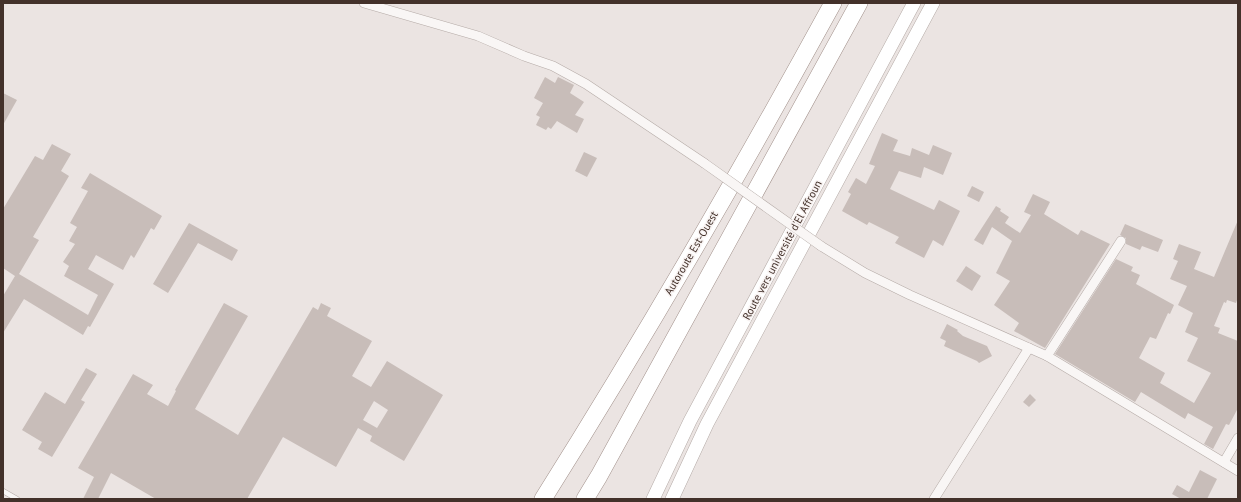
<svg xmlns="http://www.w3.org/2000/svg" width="1241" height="502" font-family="'PT Sans',sans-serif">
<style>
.building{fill:#c8bdb9;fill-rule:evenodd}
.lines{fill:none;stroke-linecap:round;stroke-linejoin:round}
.lane-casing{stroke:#b5aba7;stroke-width:5.5}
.street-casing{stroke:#b5aba7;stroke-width:10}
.secondary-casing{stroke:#b5aba7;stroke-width:14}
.highway-casing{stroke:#a1908a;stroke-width:18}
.lane{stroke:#f9f6f5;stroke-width:4.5}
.street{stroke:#f9f6f5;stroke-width:9}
.secondary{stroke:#fff;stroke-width:13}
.highway{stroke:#fff;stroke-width:17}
.street-bridge-casing{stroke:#b5aba7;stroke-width:10;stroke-linecap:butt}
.street-bridge{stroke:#f9f6f5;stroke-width:9}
.labels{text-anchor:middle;stroke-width:3;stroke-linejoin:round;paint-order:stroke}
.street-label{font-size:11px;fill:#43312a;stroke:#f8f3f2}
</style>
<rect width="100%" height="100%" fill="#ebe4e2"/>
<g class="building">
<path d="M 545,77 L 555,83 L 558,77 L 574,85 L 570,93 L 584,102 L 575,115 L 584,119 L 577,133 L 557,121 L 551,129 L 548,127 L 546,130 L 536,125 L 540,117 L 536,115 L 543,103 L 534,98 Z"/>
<path d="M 3,93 L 17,100 L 3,125 Z"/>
<path d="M 882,133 L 898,140 L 893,151 L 910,156 L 912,148 L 929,155 L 933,145 L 952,153 L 943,175 L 924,167 L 921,178 L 899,171 L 890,189 L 934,210 L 939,200 L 960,211 L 943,246 L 933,240 L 924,258 L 895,243 L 899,237 L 869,222 L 867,225 L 842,211 L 851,194 L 848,192 L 856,178 L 866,184 L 875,166 L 869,164 Z"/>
<path d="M 52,144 L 71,154 L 61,171 L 69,176 L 33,237 L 39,240 L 19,274 L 88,315 L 98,295 L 64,276 L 69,266 L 63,262 L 75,244 L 69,241 L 77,227 L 70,223 L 88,191 L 81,188 L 90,173 L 162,216 L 154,230 L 151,228 L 134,258 L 131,255 L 123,270 L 96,255 L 88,269 L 114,284 L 90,327 L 88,326 L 83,335 L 24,299 L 3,333 L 3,296 L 15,276 L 3,268 L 3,209 L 35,156 L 43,160 Z"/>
<path d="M 584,152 L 597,158 L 587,177 L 575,171 Z"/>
<path d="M 972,186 L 984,192 L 979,202 L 967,196 Z"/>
<path d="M 1033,194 L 1050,202 L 1044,214 L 1078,235 L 1081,230 L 1110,244 L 1045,348 L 1014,331 L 1019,323 L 994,305 L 1010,281 L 996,273 L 1012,241 L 992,227 L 983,245 L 974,240 L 996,206 L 1001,209 L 1000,211 L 1009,217 L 1005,223 L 1020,233 L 1031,215 L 1024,212 Z"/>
<path d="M 1238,220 L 1238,297 L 1236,303 L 1227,300 L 1226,303 L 1224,302 L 1214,326 L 1220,328 L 1218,333 L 1238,341 L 1238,408 L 1229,425 L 1226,424 L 1213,449 L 1204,444 L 1213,427 L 1188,413 L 1185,419 L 1141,392 L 1135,402 L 1055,354 L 1116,259 L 1133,267 L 1131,271 L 1140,275 L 1136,284 L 1174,305 L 1170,314 L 1168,313 L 1156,339 L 1150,337 L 1139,358 L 1165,373 L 1160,383 L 1194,403 L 1211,373 L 1187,361 L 1198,338 L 1185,332 L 1193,313 L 1178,305 L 1187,286 L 1170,279 L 1178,261 L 1173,259 L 1179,244 L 1201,252 L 1194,269 L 1214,277 Z"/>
<path d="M 189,223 L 238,250 L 232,261 L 198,243 L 168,293 L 153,284 Z"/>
<path d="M 1125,224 L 1163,240 L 1158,252 L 1142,246 L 1140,250 L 1126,244 L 1126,238 L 1120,235 Z"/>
<path d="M 966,266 L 981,276 L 972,291 L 956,281 Z"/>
<path d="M 224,303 L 248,316 L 195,409 L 238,435 L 313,307 L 318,310 L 321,303 L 331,308 L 327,316 L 372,341 L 352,376 L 371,387 L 387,361 L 443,395 L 404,461 L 370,441 L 372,436 L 358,428 L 336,467 L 283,437 L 247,499 L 156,499 L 111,473 L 98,499 L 83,499 L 94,477 L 78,468 L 133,374 L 153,385 L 147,394 L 168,406 L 176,391 L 175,390 ZM 374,401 L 388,410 L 377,428 L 363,420 Z"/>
<path d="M 947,324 L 958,330 L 957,331 L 963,336 L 987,346 L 992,356 L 979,363 L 977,361 L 944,346 L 946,341 L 940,338 Z"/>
<path d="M 86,368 L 97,374 L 81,400 L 85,402 L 52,457 L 38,449 L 42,442 L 22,430 L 45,392 L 65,404 Z"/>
<path d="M 1030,394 L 1036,400 L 1029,407 L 1023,402 Z"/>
<path d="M 1200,470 L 1217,479 L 1207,499 L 1181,499 L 1172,494 L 1177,485 L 1189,492 Z"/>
</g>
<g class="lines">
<g class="lane-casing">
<path id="lane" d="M 3,491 L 17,499"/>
</g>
<g class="street-casing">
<g id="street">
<path d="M 364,3 L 478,36 L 524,56 L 553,66 L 586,84 L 704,163"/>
<path d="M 821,246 L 865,273 L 910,295 L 1047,356 L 1238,471"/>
<path d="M 1047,356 L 1121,241"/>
<path d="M 1224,462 L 1238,438"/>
<path d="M 934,499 L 1029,348"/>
</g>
</g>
<g class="secondary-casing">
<g id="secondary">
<path d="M 653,499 L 690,421 L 914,3"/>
<path d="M 672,499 L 707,424 L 933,3"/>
</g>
</g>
<g class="highway-casing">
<g id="highway">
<path d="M 543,499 C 645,337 741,171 833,3"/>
<path d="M 585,499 L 599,476 L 859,3"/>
</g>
</g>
<use href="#lane" class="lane"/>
<use href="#street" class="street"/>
<use href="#secondary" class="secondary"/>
<use href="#highway" class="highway"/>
<g class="street-bridge-casing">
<path id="street-bridge" d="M 704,163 L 821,246"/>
</g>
<use href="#street-bridge" class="street-bridge"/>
</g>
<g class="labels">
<g class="street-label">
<text transform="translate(782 250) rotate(-62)" y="4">Route vers université d'El Affroun</text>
<text transform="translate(691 253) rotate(-60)" y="4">Autoroute Est-Ouest</text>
</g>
</g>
<rect width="1241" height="502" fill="none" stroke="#43312a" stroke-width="8"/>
</svg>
